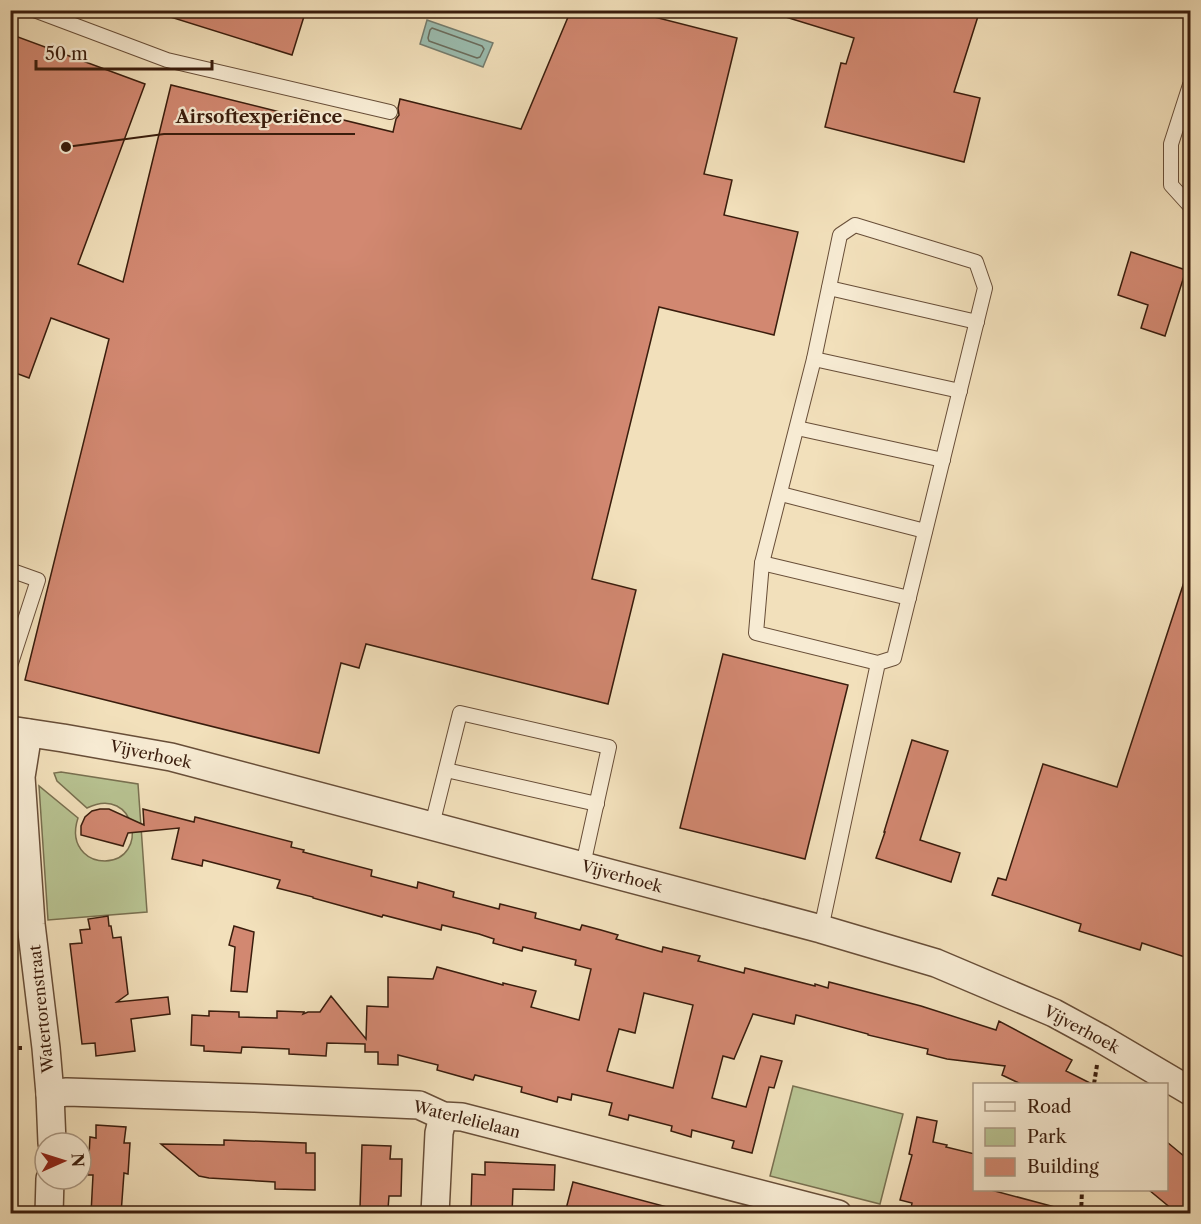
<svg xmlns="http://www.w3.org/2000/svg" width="1201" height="1224" font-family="'Libre Caslon Text',serif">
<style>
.green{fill:#b8c392;stroke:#797050;stroke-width:1.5}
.water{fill:#9bbdb0;stroke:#747d6f;stroke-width:1.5}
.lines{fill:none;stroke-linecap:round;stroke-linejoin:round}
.shore{stroke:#6a6d5e;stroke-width:1.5}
.building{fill:#d28871;stroke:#3a1d0d;stroke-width:1.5;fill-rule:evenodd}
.lane-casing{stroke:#684e38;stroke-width:16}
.street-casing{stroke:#684e38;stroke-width:30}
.path{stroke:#3a1d0d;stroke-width:4;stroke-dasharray:4.5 3;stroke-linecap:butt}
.lane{stroke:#f7ebd3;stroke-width:14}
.street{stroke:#f7ebd3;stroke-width:27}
.labels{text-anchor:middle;stroke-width:4.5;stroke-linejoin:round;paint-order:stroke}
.street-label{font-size:16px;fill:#3a1d0d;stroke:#f7ebd3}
.leader{fill:none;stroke:#3a1d0d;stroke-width:2}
.callout-dot{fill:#3a1d0d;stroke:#f7ebd3;stroke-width:2}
.callout-label{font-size:18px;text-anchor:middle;font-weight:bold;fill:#3a1d0d;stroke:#f7ebd3;stroke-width:4.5;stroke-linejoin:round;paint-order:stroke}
</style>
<rect width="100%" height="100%" fill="#f2e0bb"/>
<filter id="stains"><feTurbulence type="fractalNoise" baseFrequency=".00333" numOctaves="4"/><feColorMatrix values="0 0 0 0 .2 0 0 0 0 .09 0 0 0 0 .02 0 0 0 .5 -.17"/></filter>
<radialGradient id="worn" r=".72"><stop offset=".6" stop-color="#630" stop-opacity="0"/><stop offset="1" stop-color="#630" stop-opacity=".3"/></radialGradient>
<g class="green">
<path d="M 61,772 L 138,784 L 147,912 L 48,920 L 39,786 L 78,818 C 74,830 74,843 84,853 C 89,858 97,861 105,861 C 150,860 136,784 87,808 L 57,781 L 54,773 Z"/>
<path d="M 793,1086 L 903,1114 L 880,1204 L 770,1176 Z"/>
</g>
<path class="water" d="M 427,20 L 493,43 L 483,67 L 420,44 Z"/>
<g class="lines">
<path class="shore" d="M 432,28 L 482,46 L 484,49 L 480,57 L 477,58 L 429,41 L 428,38 L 430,30 Z"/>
</g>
<g class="building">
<path d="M 164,10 L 306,10 L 292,55 L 164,15 Z"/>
<path d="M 571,10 L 627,10 L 737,38 L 704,174 L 732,180 L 724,215 L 798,232 L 774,335 L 659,307 L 592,579 L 636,590 L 608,704 L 366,644 L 359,668 L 341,663 L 319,753 L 25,680 L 109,339 L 51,318 L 29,378 L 10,371 L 10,34 L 145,84 L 78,264 L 123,282 L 171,85 L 300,117 L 302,110 L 393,132 L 396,119 L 399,115 L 398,108 L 400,99 L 521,129 Z"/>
<path d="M 780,10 L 980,10 L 954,92 L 980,98 L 964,162 L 825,127 L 841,63 L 846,64 L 854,38 L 779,15 Z"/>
<path d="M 1131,252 L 1186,270 L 1165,336 L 1141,328 L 1148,305 L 1118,295 Z"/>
<path d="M 1187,573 L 1191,574 L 1191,959 L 1142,943 L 1140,950 L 1079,931 L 1081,924 L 992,895 L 998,878 L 1006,880 L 1043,764 L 1117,787 Z"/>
<path d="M 723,654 L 848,685 L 805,859 L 680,828 Z"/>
<path d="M 912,740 L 948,751 L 920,840 L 960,853 L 951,882 L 876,858 L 885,832 L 884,832 Z"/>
<path d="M 100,809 L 109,809 L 144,825 L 143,809 L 194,822 L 195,817 L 292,842 L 291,847 L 304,850 L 303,852 L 372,870 L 371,876 L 417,888 L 418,882 L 454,892 L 453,897 L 499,909 L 500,904 L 536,913 L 535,918 L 580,930 L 582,925 L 601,930 L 618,935 L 616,939 L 662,952 L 663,947 L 700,956 L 698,961 L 744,973 L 745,968 L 815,986 L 815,984 L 828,988 L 829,982 L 921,1006 L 996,1030 L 999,1021 L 1072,1060 L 1066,1071 L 1092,1084 L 1021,1084 L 1002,1075 L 1005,1066 L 947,1059 L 927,1054 L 928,1049 L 868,1035 L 868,1034 L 796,1015 L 794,1024 L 753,1014 L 734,1059 L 723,1056 L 712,1098 L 746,1107 L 761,1056 L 782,1061 L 774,1088 L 769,1087 L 752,1153 L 732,1148 L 734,1141 L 692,1130 L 691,1137 L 671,1131 L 672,1126 L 629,1115 L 628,1120 L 609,1115 L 612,1103 L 572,1094 L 571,1100 L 558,1097 L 557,1102 L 521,1092 L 522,1087 L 475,1075 L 473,1080 L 437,1070 L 438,1065 L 398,1055 L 398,1065 L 378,1064 L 378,1052 L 365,1052 L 365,1044 L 327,1043 L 326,1056 L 289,1054 L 289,1049 L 242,1047 L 241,1053 L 204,1051 L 204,1046 L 191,1045 L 192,1015 L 209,1016 L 209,1011 L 239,1012 L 239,1017 L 277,1018 L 277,1011 L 304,1012 L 303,1014 L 308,1012 L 320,1012 L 331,996 L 366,1039 L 367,1006 L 388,1007 L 388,977 L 433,979 L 437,967 L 503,985 L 503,983 L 536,991 L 531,1007 L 579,1020 L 591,969 L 575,965 L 576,960 L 523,947 L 522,951 L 493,943 L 494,939 L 479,934 L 442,925 L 441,930 L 383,915 L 382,917 L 313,898 L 313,897 L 277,888 L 280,880 L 203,860 L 202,866 L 172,859 L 179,828 L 128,833 L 123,846 L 81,835 L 81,826 L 85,817 L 92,811 ZM 644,993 L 693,1005 L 673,1088 L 607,1071 L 619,1029 L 635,1033 Z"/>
<path d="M 108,916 L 109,926 L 111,926 L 113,938 L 121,937 L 128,994 L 117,1002 L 168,997 L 170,1014 L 131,1019 L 135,1051 L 96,1056 L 95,1043 L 82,1044 L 70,944 L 82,943 L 80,930 L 90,929 L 88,919 Z"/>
<path d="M 234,926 L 254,932 L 247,992 L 231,991 L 235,947 L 229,945 Z"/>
<path d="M 917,1117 L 937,1121 L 933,1142 L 947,1145 L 946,1147 L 975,1154 L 975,1190 L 991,1190 L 1055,1207 L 1054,1214 L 910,1214 L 912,1203 L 900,1200 L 912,1155 L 909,1154 Z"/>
<path d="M 96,1125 L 126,1127 L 124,1143 L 130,1143 L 128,1174 L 124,1173 L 121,1214 L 91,1214 L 93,1175 L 88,1175 L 90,1137 L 96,1138 Z"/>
<path d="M 224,1140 L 306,1143 L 306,1153 L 315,1153 L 315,1190 L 275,1189 L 275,1182 L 209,1178 L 199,1176 L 161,1144 L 224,1145 Z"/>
<path d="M 1167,1142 L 1191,1162 L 1191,1214 L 1178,1214 L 1149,1190 L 1167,1190 Z"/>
<path d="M 362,1145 L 391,1146 L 390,1159 L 402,1159 L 401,1196 L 389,1196 L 388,1209 L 360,1208 Z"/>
<path d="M 485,1162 L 555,1165 L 554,1190 L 513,1189 L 512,1214 L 483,1214 L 483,1212 L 471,1212 L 472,1174 L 485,1175 Z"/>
<path d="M 573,1182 L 667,1207 L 666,1214 L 569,1214 L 570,1210 L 566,1209 Z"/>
</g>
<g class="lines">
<g class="lane-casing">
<g id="lane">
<path d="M 34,10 L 167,60 L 390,112"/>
<path d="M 1190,85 L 1171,144 L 1171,185 L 1190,206"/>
<path d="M 829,288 L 977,322"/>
<path d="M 814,359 L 960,391"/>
<path d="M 797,428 L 943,460"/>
<path d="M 781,494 L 925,531"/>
<path d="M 762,563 L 909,598"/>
<path d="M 10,570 L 38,580 L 10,666"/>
<path d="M 446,770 L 597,804"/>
<path d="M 432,825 L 460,713 L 609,747 L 583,865"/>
<path d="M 821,929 L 878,663 L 894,658 L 985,288 L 976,262 L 855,225 L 840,235 L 814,359 L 762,563 L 756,633 L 878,663"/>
</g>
</g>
<g class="street-casing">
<g id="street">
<path d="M 10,730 L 63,738 L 171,757 L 821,929 L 936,963 L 1054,1013 L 1100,1038 L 1190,1091"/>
<path d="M 28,733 L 21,777 L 31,924 L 46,1048 L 50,1094 L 52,1143"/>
<path d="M 50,1094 L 67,1092 L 254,1098 L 419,1105 L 443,1116 L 462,1117 L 838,1214"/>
<path d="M 49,1214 L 50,1179"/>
<path d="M 435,1214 L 439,1133 L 443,1116"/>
</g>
</g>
<g class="path">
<path d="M 10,1048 L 22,1048"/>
<path d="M 1094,1084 L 1097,1065"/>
<path d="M 1081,1214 L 1082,1190"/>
</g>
<use href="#lane" class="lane"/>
<use href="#street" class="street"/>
</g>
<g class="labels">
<g class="street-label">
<text transform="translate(151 754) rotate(12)" y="6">Vijverhoek</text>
<text transform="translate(622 876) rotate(15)" y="6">Vijverhoek</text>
<text transform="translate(41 1009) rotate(-96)" y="6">Watertorenstraat</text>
<text transform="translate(1082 1029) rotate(28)" y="6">Vijverhoek</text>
<text transform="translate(467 1119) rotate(14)" y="6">Waterlelielaan</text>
</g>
</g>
<path class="leader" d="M66 147L164 134H355"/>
<circle class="callout-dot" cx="66" cy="147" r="6"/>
<g class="callout-label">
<text x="259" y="123">Airsoftexperience</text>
</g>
<rect width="1201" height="1224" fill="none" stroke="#f2e0bb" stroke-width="36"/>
<rect x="12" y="12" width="1177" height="1200" fill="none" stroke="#3a1d0d" stroke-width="3"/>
<rect x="18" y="18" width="1165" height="1188" fill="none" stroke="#3a1d0d" stroke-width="1.5"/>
<rect x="973" y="1083" width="195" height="108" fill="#f7ebd3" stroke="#ab9984" stroke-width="1.5"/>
<rect x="985" y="1102" width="30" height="9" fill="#f7ebd3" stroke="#ab9984" stroke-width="1.5"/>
<text x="1027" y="1113" font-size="18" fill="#3a1d0d">Road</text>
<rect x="985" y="1128" width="30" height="18" fill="#b8c392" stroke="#ab9984" stroke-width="1.5"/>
<text x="1027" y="1143" font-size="18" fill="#3a1d0d">Park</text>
<rect x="985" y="1158" width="30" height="18" fill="#d28871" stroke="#ab9984" stroke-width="1.5"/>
<text x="1027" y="1173" font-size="18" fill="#3a1d0d">Building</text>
<g transform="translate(63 1161) rotate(87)"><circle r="28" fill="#f7ebd3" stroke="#ab9984" stroke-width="1.5"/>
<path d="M0-4.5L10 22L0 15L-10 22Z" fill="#8f2418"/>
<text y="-9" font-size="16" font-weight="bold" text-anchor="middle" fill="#3a1d0d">N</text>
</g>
<path d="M36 60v9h176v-9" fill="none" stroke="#3a1d0d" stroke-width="3"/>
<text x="45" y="60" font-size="18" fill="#3a1d0d" stroke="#f7ebd3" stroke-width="4.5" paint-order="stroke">50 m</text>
<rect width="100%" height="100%" filter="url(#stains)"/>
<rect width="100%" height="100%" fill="url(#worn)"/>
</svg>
